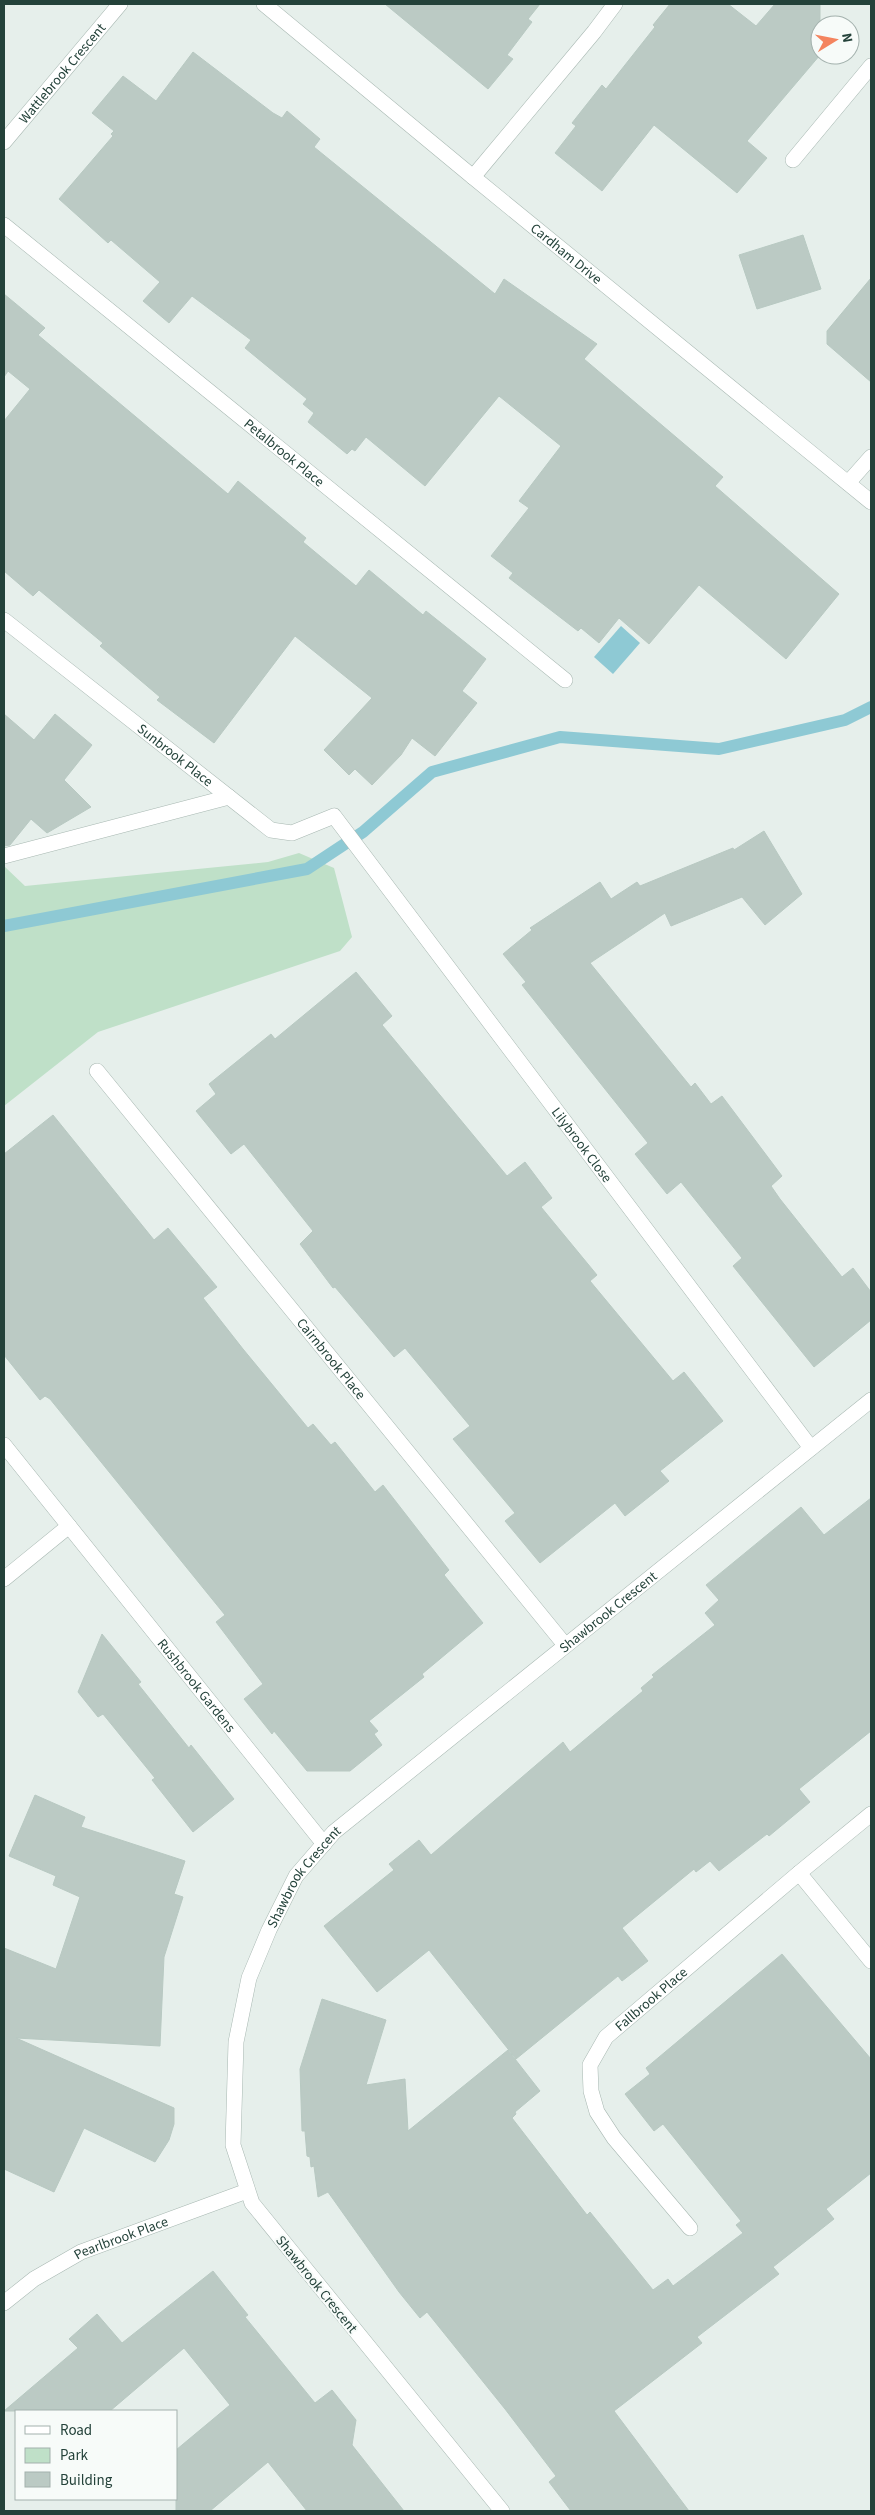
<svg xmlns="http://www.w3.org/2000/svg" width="875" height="2515" font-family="'Source Sans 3',sans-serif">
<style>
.green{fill:#bfe0c8}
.water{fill:#8ec9d4}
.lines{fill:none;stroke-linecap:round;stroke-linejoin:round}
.stream{stroke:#8ec9d4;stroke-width:12}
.building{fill:#bbcac4;stroke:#b8c9c2}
.minor-casing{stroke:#a8b8b2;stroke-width:16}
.minor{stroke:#fff;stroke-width:15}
.labels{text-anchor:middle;stroke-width:4;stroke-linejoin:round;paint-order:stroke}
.street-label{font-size:14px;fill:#24423a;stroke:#f7fbf9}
</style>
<rect width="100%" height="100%" fill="#e6efeb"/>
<path class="green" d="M 299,853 L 334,868 L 352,937 L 340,951 L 98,1032 L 4,1106 L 4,866 L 25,886 L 268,862 Z"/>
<path class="water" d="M 621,626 L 640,643 L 613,674 L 594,657 Z"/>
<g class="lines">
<path class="stream" d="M 4,926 L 307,869 L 363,832 L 432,772 L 560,737 L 719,749 L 845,720 L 871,707"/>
</g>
<g class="building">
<path d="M 385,4 L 540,4 L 528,19 L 532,22 L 507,55 L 513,59 L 488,89 Z"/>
<path d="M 670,4 L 728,4 L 756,26 L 775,4 L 820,4 L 820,55 L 747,141 L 767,158 L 737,193 L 654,125 L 602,191 L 555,153 L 576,126 L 572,123 L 602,85 L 606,89 L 655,27 L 653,25 Z"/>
<path d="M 193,52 L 273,113 L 282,118 L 287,111 L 320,139 L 314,147 L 495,294 L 504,279 L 597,344 L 584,359 L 723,477 L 715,486 L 839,594 L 786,659 L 699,585 L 649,644 L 619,618 L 599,643 L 581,628 L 578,631 L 509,578 L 513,573 L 491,556 L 529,508 L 519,501 L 561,446 L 499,396 L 425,486 L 366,437 L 355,451 L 352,449 L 347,454 L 308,422 L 314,413 L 303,404 L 307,399 L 245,348 L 251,340 L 192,296 L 169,323 L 143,301 L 160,282 L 111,240 L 108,243 L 59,199 L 113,136 L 111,134 L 114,131 L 92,113 L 123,76 L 156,101 Z"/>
<path d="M 803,235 L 821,289 L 757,309 L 739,255 Z"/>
<path d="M 871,278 L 871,382 L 827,344 L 827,331 Z"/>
<path d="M 4,294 L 45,328 L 38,335 L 228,494 L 238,481 L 306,538 L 303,542 L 356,586 L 369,570 L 423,615 L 426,611 L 486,659 L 462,691 L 477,703 L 435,756 L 412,738 L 401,755 L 372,785 L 355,769 L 349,775 L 324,750 L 372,698 L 295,636 L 214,743 L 157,700 L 160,697 L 100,646 L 103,643 L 39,590 L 33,596 L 4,571 L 4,421 L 30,389 L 8,371 L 4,377 Z"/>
<path d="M 4,714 L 34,740 L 55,714 L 92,745 L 64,780 L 91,807 L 47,833 L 31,819 L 10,845 L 4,846 Z"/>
<path d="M 764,831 L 802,894 L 765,925 L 742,897 L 671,926 L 665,913 L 590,963 L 691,1087 L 695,1083 L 711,1104 L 722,1096 L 782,1176 L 771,1186 L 780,1199 L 842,1277 L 853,1268 L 871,1292 L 871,1320 L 814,1367 L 733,1266 L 742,1258 L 681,1182 L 667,1194 L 635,1154 L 648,1143 L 522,985 L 526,982 L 503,954 L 532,930 L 530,928 L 600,882 L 611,899 L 637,882 L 640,886 L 733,848 L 734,850 Z"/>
<path d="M 356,972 L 392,1016 L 382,1025 L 507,1176 L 525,1162 L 552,1198 L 541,1207 L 597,1275 L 590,1281 L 673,1381 L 684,1372 L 723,1421 L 660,1471 L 669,1481 L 625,1516 L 615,1503 L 540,1563 L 505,1521 L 515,1513 L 453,1439 L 470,1426 L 405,1348 L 394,1357 L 335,1287 L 333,1288 L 300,1244 L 313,1231 L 244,1144 L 231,1154 L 196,1111 L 216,1094 L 209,1084 L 271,1034 L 275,1039 Z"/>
<path d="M 53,1115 L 154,1240 L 168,1228 L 217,1287 L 203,1298 L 243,1349 L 308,1428 L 313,1424 L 331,1445 L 335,1442 L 375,1492 L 383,1485 L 449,1570 L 444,1575 L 483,1623 L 422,1674 L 424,1677 L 369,1721 L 378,1731 L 374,1734 L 382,1745 L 350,1771 L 307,1771 L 274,1731 L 272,1734 L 244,1699 L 263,1684 L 216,1622 L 225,1615 L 50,1399 L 45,1396 L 40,1400 L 4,1355 L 4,1154 Z"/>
<path d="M 871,1498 L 871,1731 L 799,1789 L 810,1802 L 769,1836 L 767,1834 L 719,1871 L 710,1861 L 696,1872 L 694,1869 L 622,1928 L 648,1961 L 622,1981 L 618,1976 L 516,2059 L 429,1950 L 377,1992 L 324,1926 L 394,1870 L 389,1864 L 419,1840 L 431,1855 L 563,1742 L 570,1752 L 643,1691 L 641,1688 L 654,1677 L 652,1675 L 715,1625 L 705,1613 L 719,1600 L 706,1585 L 801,1507 L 824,1535 Z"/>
<path d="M 102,1634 L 141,1682 L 138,1684 L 189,1748 L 191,1745 L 234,1799 L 193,1832 L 152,1780 L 155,1778 L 103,1714 L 98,1717 L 78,1692 Z"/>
<path d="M 35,1795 L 85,1817 L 81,1827 L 185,1861 L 174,1894 L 183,1897 L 164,1957 L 160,2046 L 16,2038 L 174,2108 L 174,2124 L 169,2140 L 155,2162 L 84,2128 L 54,2192 L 4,2169 L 4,1948 L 56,1969 L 80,1897 L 53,1885 L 56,1876 L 9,1856 Z"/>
<path d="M 782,1954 L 871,2059 L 871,2173 L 826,2209 L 834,2219 L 773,2267 L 779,2274 L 697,2337 L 702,2343 L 614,2411 L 689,2511 L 571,2511 L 549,2482 L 556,2476 L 505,2409 L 427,2312 L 420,2318 L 399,2292 L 328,2192 L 318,2197 L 314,2166 L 311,2167 L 310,2157 L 307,2156 L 305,2131 L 302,2131 L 300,2069 L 322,1999 L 386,2020 L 366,2085 L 405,2079 L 408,2131 L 508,2050 L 540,2091 L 515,2112 L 516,2114 L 512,2118 L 587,2215 L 590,2212 L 653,2290 L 668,2279 L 673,2286 L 743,2233 L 736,2225 L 741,2221 L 663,2124 L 654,2131 L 625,2094 L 650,2074 L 646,2068 Z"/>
<path d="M 213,2271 L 248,2315 L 245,2317 L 315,2403 L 332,2390 L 356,2420 L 352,2445 L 404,2511 L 307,2511 L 268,2462 L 210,2511 L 176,2511 L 176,2450 L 230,2405 L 184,2348 L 110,2411 L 4,2411 L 78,2348 L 69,2339 L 97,2314 L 122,2343 Z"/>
</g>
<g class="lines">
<g class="minor-casing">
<g id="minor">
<path id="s1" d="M 264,4 L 473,177 L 871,502"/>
<path id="s2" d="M 4,142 L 120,4"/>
<path d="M 793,160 L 871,66"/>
<path d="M 473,177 L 594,32 L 615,4"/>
<path id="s3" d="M 4,225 L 565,680"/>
<path d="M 848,483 L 871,457"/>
<path id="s4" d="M 4,620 L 271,830 L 292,833 L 334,816 L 811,1448"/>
<path d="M 4,856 L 229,797"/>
<path id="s5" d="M 97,1071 L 565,1645"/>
<path id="s6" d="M 4,1445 L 324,1844"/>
<path d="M 4,1579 L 69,1526"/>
<path d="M 799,1873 L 871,1961"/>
<path id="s7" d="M 690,2228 L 614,2138 L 597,2112 L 591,2091 L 590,2065 L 606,2037 L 799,1873 L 871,1814"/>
<path id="s8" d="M 4,2303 L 34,2279 L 81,2252 L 247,2191"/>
<path id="s9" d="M 502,2511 L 252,2203 L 233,2145 L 236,2042 L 249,1978 L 269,1930 L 296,1876 L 334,1832 L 871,1400"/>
</g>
</g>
<use href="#minor" class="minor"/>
</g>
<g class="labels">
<g class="street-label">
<text dy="5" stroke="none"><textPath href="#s2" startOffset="90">Wattlebrook Crescent</textPath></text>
<text dy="5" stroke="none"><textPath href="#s1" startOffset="392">Cardham Drive</textPath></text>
<text dy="5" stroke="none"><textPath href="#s3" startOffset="361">Petalbrook Place</textPath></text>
<text dy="5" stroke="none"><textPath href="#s4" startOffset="218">Sunbrook Place</textPath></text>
<text dy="5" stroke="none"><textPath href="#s4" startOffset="818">Lilybrook Close</textPath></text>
<text dy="5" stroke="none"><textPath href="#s5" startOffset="371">Cairnbrook Place</textPath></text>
<text dy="5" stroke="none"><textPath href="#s9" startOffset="1148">Shawbrook Crescent</textPath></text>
<text dy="5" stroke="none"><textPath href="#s6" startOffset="308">Rushbrook Gardens</textPath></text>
<text dy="5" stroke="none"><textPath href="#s9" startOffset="742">Shawbrook Crescent</textPath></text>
<text dy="5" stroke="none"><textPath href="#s7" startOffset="288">Fallbrook Place</textPath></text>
<text dy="5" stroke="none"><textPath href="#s8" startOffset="135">Pearlbrook Place</textPath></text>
<text transform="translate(317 2284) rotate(51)" y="5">Shawbrook Crescent</text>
</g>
</g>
<rect width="875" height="2515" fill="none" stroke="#24423a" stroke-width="10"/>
<rect x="15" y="2410" width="162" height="90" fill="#f7fbf9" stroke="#a3b1ad"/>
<rect x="25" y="2426" width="25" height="8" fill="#ffffff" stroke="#a3b1ad"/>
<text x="60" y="2435" font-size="15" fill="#24423a">Road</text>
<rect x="25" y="2448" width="25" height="15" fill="#bfe0c8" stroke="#a3b1ad"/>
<text x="60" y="2460" font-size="15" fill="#24423a">Park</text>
<rect x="25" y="2472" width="25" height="15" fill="#bbcac4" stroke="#a3b1ad"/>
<text x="60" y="2485" font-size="15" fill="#24423a">Building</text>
<g transform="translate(835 40) rotate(80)"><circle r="24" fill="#f7fbf9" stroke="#a3b1ad"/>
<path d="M0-4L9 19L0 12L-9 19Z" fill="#f4845f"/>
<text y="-8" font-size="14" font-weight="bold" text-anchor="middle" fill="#24423a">N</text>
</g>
</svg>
